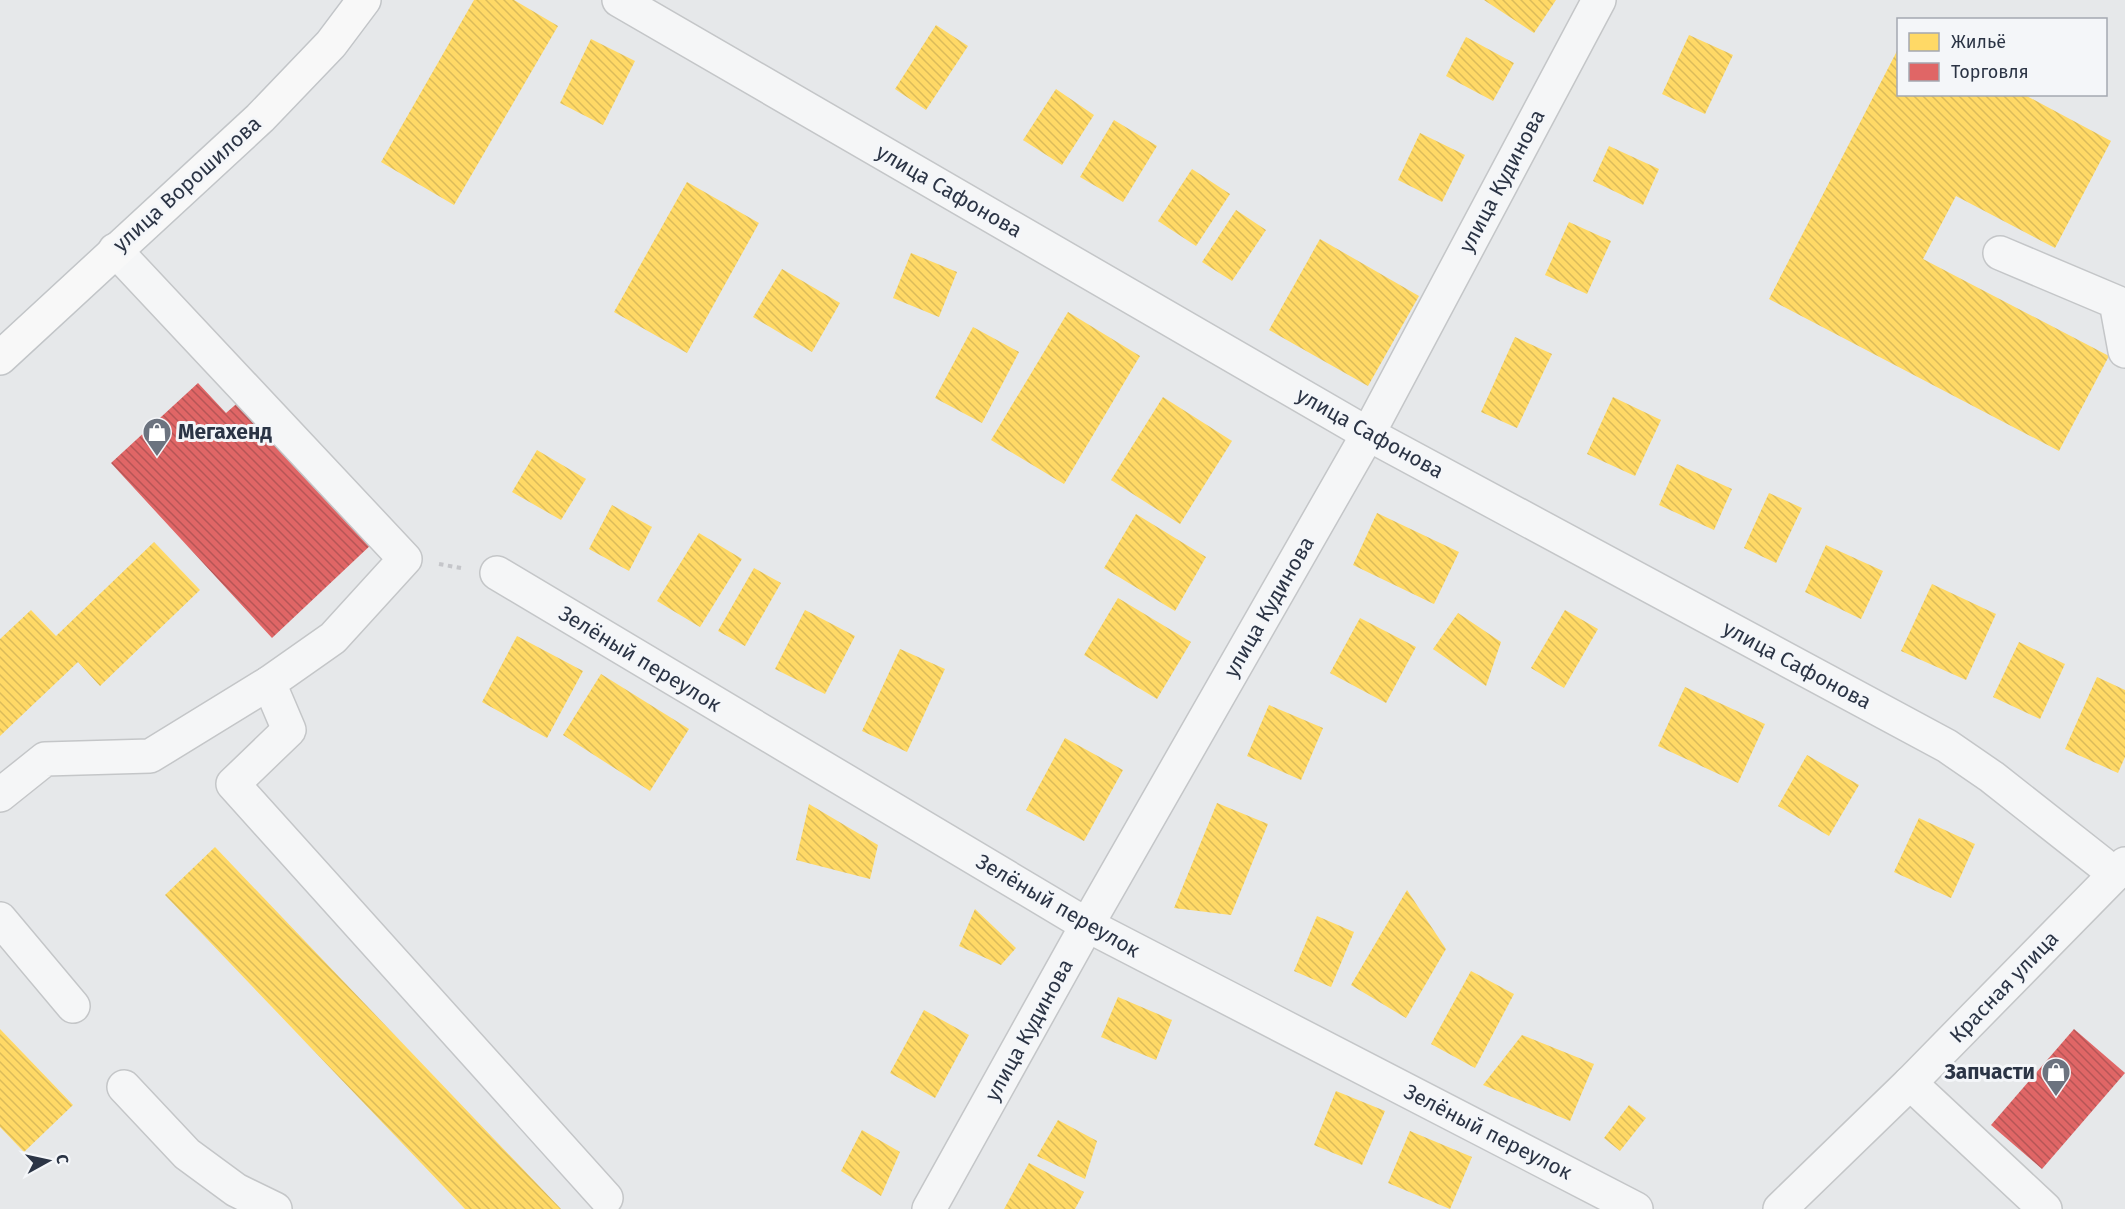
<svg xmlns="http://www.w3.org/2000/svg" width="2125" height="1209" font-family="'Fira Sans',sans-serif">
<style>
.homes{fill:url(#homes-back-hatch)}
.shops{fill:url(#shops-back-hatch)}
.lines{fill:none;stroke-linecap:round;stroke-linejoin:round}
.minor-casing{stroke:#c4c6c8;stroke-width:36}
.major-casing{stroke:#c2c5c8;stroke-width:36}
.path{stroke:#c5c6ca;stroke-width:4;stroke-dasharray:4.5 4.5;stroke-linecap:butt}
.minor{stroke:#f5f6f7;stroke-width:33}
.major{stroke:#f8f8f8;stroke-width:33}
.labels{text-anchor:middle;stroke-width:6;stroke-linejoin:round;paint-order:stroke}
.street-label{font-size:21px;fill:#2b3445;stroke:#f4f6f9}
.poi-label{font-size:21px;font-weight:bold;fill:#2b3445;stroke:#f4f6f9;text-anchor:start}
</style>
<defs>
<pattern id="homes-back-hatch" width="6" height="6" patternUnits="userSpaceOnUse" patternTransform="scale(1.5)"><rect width="6" height="6" fill="#ffd966"/><path d="M-1 5l2 2M0 0l6 6M5-1l2 2" fill="none" stroke="#dbbb5a"/></pattern>
<pattern id="shops-back-hatch" width="6" height="6" patternUnits="userSpaceOnUse" patternTransform="scale(1.5)"><rect width="6" height="6" fill="#e06666"/><path d="M-1 5l2 2M0 0l6 6M5-1l2 2" fill="none" stroke="#b65556"/></pattern>
</defs>
<rect width="100%" height="100%" fill="#e6e8ea"/>
<g class="homes">
<path d="M 474,0 L 514,0 L 558,26 L 454,205 L 381,162 Z"/>
<path d="M 1484,0 L 1556,0 L 1534,33 Z"/>
<path d="M 936,25 L 968,46 L 926,110 L 895,89 Z"/>
<path d="M 1689,35 L 1733,55 L 1705,114 L 1662,94 Z"/>
<path d="M 1466,37 L 1514,63 L 1493,101 L 1446,76 Z"/>
<path d="M 591,39 L 635,61 L 603,125 L 560,103 Z"/>
<path d="M 1898,49 L 1898,94 L 2023,94 L 2111,141 L 2055,248 L 1956,196 L 1923,259 L 2109,356 L 2059,451 L 1769,299 Z"/>
<path d="M 1056,89 L 1094,115 L 1062,165 L 1023,140 Z"/>
<path d="M 1114,120 L 1157,146 L 1123,202 L 1080,177 Z"/>
<path d="M 1420,133 L 1465,155 L 1442,202 L 1398,180 Z"/>
<path d="M 1609,146 L 1659,169 L 1643,205 L 1593,181 Z"/>
<path d="M 1192,169 L 1230,194 L 1196,246 L 1158,221 Z"/>
<path d="M 687,182 L 759,223 L 687,353 L 614,312 Z"/>
<path d="M 1236,210 L 1266,230 L 1232,281 L 1202,262 Z"/>
<path d="M 1569,222 L 1611,241 L 1587,294 L 1545,275 Z"/>
<path d="M 1320,239 L 1419,296 L 1368,386 L 1269,330 Z"/>
<path d="M 911,253 L 957,272 L 939,317 L 893,298 Z"/>
<path d="M 782,269 L 840,303 L 812,352 L 753,317 Z"/>
<path d="M 1068,312 L 1140,356 L 1064,484 L 991,440 Z"/>
<path d="M 973,327 L 1019,352 L 982,423 L 935,398 Z"/>
<path d="M 1515,337 L 1552,354 L 1517,428 L 1481,412 Z"/>
<path d="M 1163,397 L 1232,441 L 1180,524 L 1111,480 Z"/>
<path d="M 1613,397 L 1661,420 L 1635,476 L 1587,454 Z"/>
<path d="M 537,450 L 586,479 L 561,520 L 512,492 Z"/>
<path d="M 1677,464 L 1732,489 L 1714,530 L 1659,505 Z"/>
<path d="M 1769,493 L 1802,508 L 1776,563 L 1744,548 Z"/>
<path d="M 612,505 L 652,527 L 629,571 L 589,549 Z"/>
<path d="M 1377,513 L 1459,552 L 1434,604 L 1353,565 Z"/>
<path d="M 1136,514 L 1206,557 L 1175,611 L 1104,568 Z"/>
<path d="M 699,533 L 742,559 L 700,627 L 657,601 Z"/>
<path d="M 154,542 L 200,590 L 100,686 L 78,662 L 0,736 L 0,639 L 31,610 L 56,636 Z"/>
<path d="M 1826,545 L 1883,571 L 1861,619 L 1805,592 Z"/>
<path d="M 754,568 L 781,583 L 745,646 L 718,631 Z"/>
<path d="M 1932,584 L 1996,614 L 1966,680 L 1901,651 Z"/>
<path d="M 1118,598 L 1191,642 L 1157,699 L 1084,655 Z"/>
<path d="M 805,610 L 855,636 L 825,694 L 775,669 Z"/>
<path d="M 1565,610 L 1598,629 L 1564,688 L 1531,668 Z"/>
<path d="M 1458,613 L 1501,642 L 1486,686 L 1433,649 Z"/>
<path d="M 1360,618 L 1416,647 L 1386,703 L 1330,673 Z"/>
<path d="M 517,636 L 583,671 L 547,738 L 482,702 Z"/>
<path d="M 2019,642 L 2065,664 L 2040,719 L 1993,697 Z"/>
<path d="M 900,649 L 945,669 L 907,752 L 862,731 Z"/>
<path d="M 601,674 L 689,729 L 650,791 L 563,735 Z"/>
<path d="M 2097,677 L 2125,690 L 2125,757 L 2118,773 L 2065,749 Z"/>
<path d="M 1685,687 L 1765,724 L 1738,783 L 1658,746 Z"/>
<path d="M 1269,705 L 1323,728 L 1301,780 L 1247,756 Z"/>
<path d="M 1065,738 L 1123,770 L 1084,841 L 1026,810 Z"/>
<path d="M 1807,755 L 1859,785 L 1829,836 L 1778,806 Z"/>
<path d="M 1217,803 L 1268,824 L 1231,915 L 1174,908 Z"/>
<path d="M 809,804 L 878,845 L 870,879 L 796,860 Z"/>
<path d="M 1919,818 L 1975,844 L 1951,898 L 1894,872 Z"/>
<path d="M 215,847 L 561,1209 L 465,1209 L 165,895 Z"/>
<path d="M 1407,890 L 1446,949 L 1406,1018 L 1351,985 Z"/>
<path d="M 975,909 L 1016,948 L 1001,965 L 959,946 Z"/>
<path d="M 1317,916 L 1354,932 L 1331,987 L 1294,971 Z"/>
<path d="M 1471,971 L 1514,994 L 1475,1068 L 1431,1044 Z"/>
<path d="M 1118,997 L 1172,1020 L 1156,1060 L 1101,1037 Z"/>
<path d="M 924,1010 L 969,1035 L 935,1098 L 890,1073 Z"/>
<path d="M 0,1029 L 73,1105 L 24,1152 L 0,1127 Z"/>
<path d="M 1522,1035 L 1594,1064 L 1570,1121 L 1483,1085 Z"/>
<path d="M 1336,1091 L 1385,1111 L 1362,1165 L 1314,1145 Z"/>
<path d="M 1629,1105 L 1646,1118 L 1620,1151 L 1604,1138 Z"/>
<path d="M 1058,1120 L 1097,1141 L 1085,1179 L 1037,1156 Z"/>
<path d="M 862,1130 L 900,1152 L 881,1196 L 841,1171 Z"/>
<path d="M 1410,1131 L 1472,1157 L 1450,1209 L 1388,1183 Z"/>
<path d="M 1029,1163 L 1084,1192 L 1075,1209 L 1004,1209 Z"/>
</g>
<g class="shops">
<path d="M 198,383 L 226,413 L 242,399 L 374,542 L 272,638 L 111,463 Z"/>
<path d="M 2074,1029 L 2125,1073 L 2042,1169 L 1991,1125 Z"/>
</g>
<g class="lines">
<g class="minor-casing">
<g id="minor">
<path d="M 619,0 L 1368,434 L 1947,746 L 1992,777 L 2115,874"/>
<path d="M 115,250 L 405,559 L 333,638 L 269,683 L 289,730 L 233,784 L 606,1198"/>
<path d="M 2000,253 L 2116,302 L 2125,351"/>
<path d="M 497,573 L 1087,925 L 1636,1209"/>
<path d="M 0,795 L 45,759 L 150,756 L 269,683"/>
<path d="M 0,919 L 73,1006"/>
<path d="M 1910,1083 L 2045,1209"/>
<path d="M 124,1087 L 187,1154 L 236,1190 L 275,1209"/>
<path d="M 929,1209 L 1087,925 L 1368,434 L 1599,0"/>
<path d="M 1780,1209 L 1910,1083 L 2125,864"/>
</g>
</g>
<g class="major-casing">
<path id="major" d="M 0,358 L 260,118 L 331,44 L 364,0"/>
</g>
<path class="path" d="M 439,564 L 461,568"/>
<use href="#minor" class="minor"/>
<use href="#major" class="major"/>
</g>
<defs>
<g id="shop-pin" transform="scale(1.5)"><path d="M0 17L-7.5 6A9.5 9.5 0 1 1 7.5 6Z" fill="#6c737f" stroke="#f4f6f9"/><path d="M-5-2.5h2.3a2.7 3.5 0 0 1 5.4 0H5L5.5 6h-11ZM-1.5-2.5h3a1.5 2.3 0 0 0-3 0Z" fill="#fff"/></g>
</defs>
<g fill-rule="evenodd">
<use href="#shop-pin" x="157" y="432"/>
<use href="#shop-pin" x="2056" y="1072"/>
</g>
<g class="labels">
<g class="street-label">
<text transform="translate(1502 181) rotate(-62)" y="7">улица Кудинова</text>
<text transform="translate(187 184) rotate(-42)" y="7">улица Ворошилова</text>
<text transform="translate(949 191) rotate(30)" y="7">улица Сафонова</text>
<text transform="translate(1370 433) rotate(29)" y="7">улица Сафонова</text>
<text transform="translate(1269 607) rotate(-60)" y="7">улица Кудинова</text>
<text transform="translate(640 659) rotate(31)" y="7">Зелёный переулок</text>
<text transform="translate(1797 665) rotate(28)" y="7">улица Сафонова</text>
<text transform="translate(1058 906) rotate(30)" y="7">Зелёный переулок</text>
<text transform="translate(2004 987) rotate(-46)" y="7">Красная улица</text>
<text transform="translate(1029 1030) rotate(-61)" y="7">улица Кудинова</text>
<text transform="translate(1488 1132) rotate(27)" y="7">Зелёный переулок</text>
</g>
<g class="poi-label">
<text x="178" y="439">Мегахенд</text>
<text x="2035" y="1079" text-anchor="end">Запчасти</text>
</g>
</g>
<rect x="1897" y="18" width="210" height="78" fill="#f4f6f9" stroke="#a4a8b1" stroke-width="1.5"/>
<rect x="1909" y="33" width="30" height="18" fill="#ffd966" stroke="#a4a8b1" stroke-width="1.5"/>
<text x="1951" y="48" font-size="18" fill="#2b3445">Жильё</text>
<rect x="1909" y="63" width="30" height="18" fill="#e06666" stroke="#a4a8b1" stroke-width="1.5"/>
<text x="1951" y="78" font-size="18" fill="#2b3445">Торговля</text>
<g transform="translate(48 1161) rotate(82)" stroke="#f4f6f9" stroke-width="4.5" paint-order="stroke">
<path d="M0-4.5L10 22L0 15L-10 22Z" fill="#2b3445"/>
<text y="-9" font-size="16" font-weight="bold" text-anchor="middle" fill="#2b3445">С</text>
</g>
</svg>
